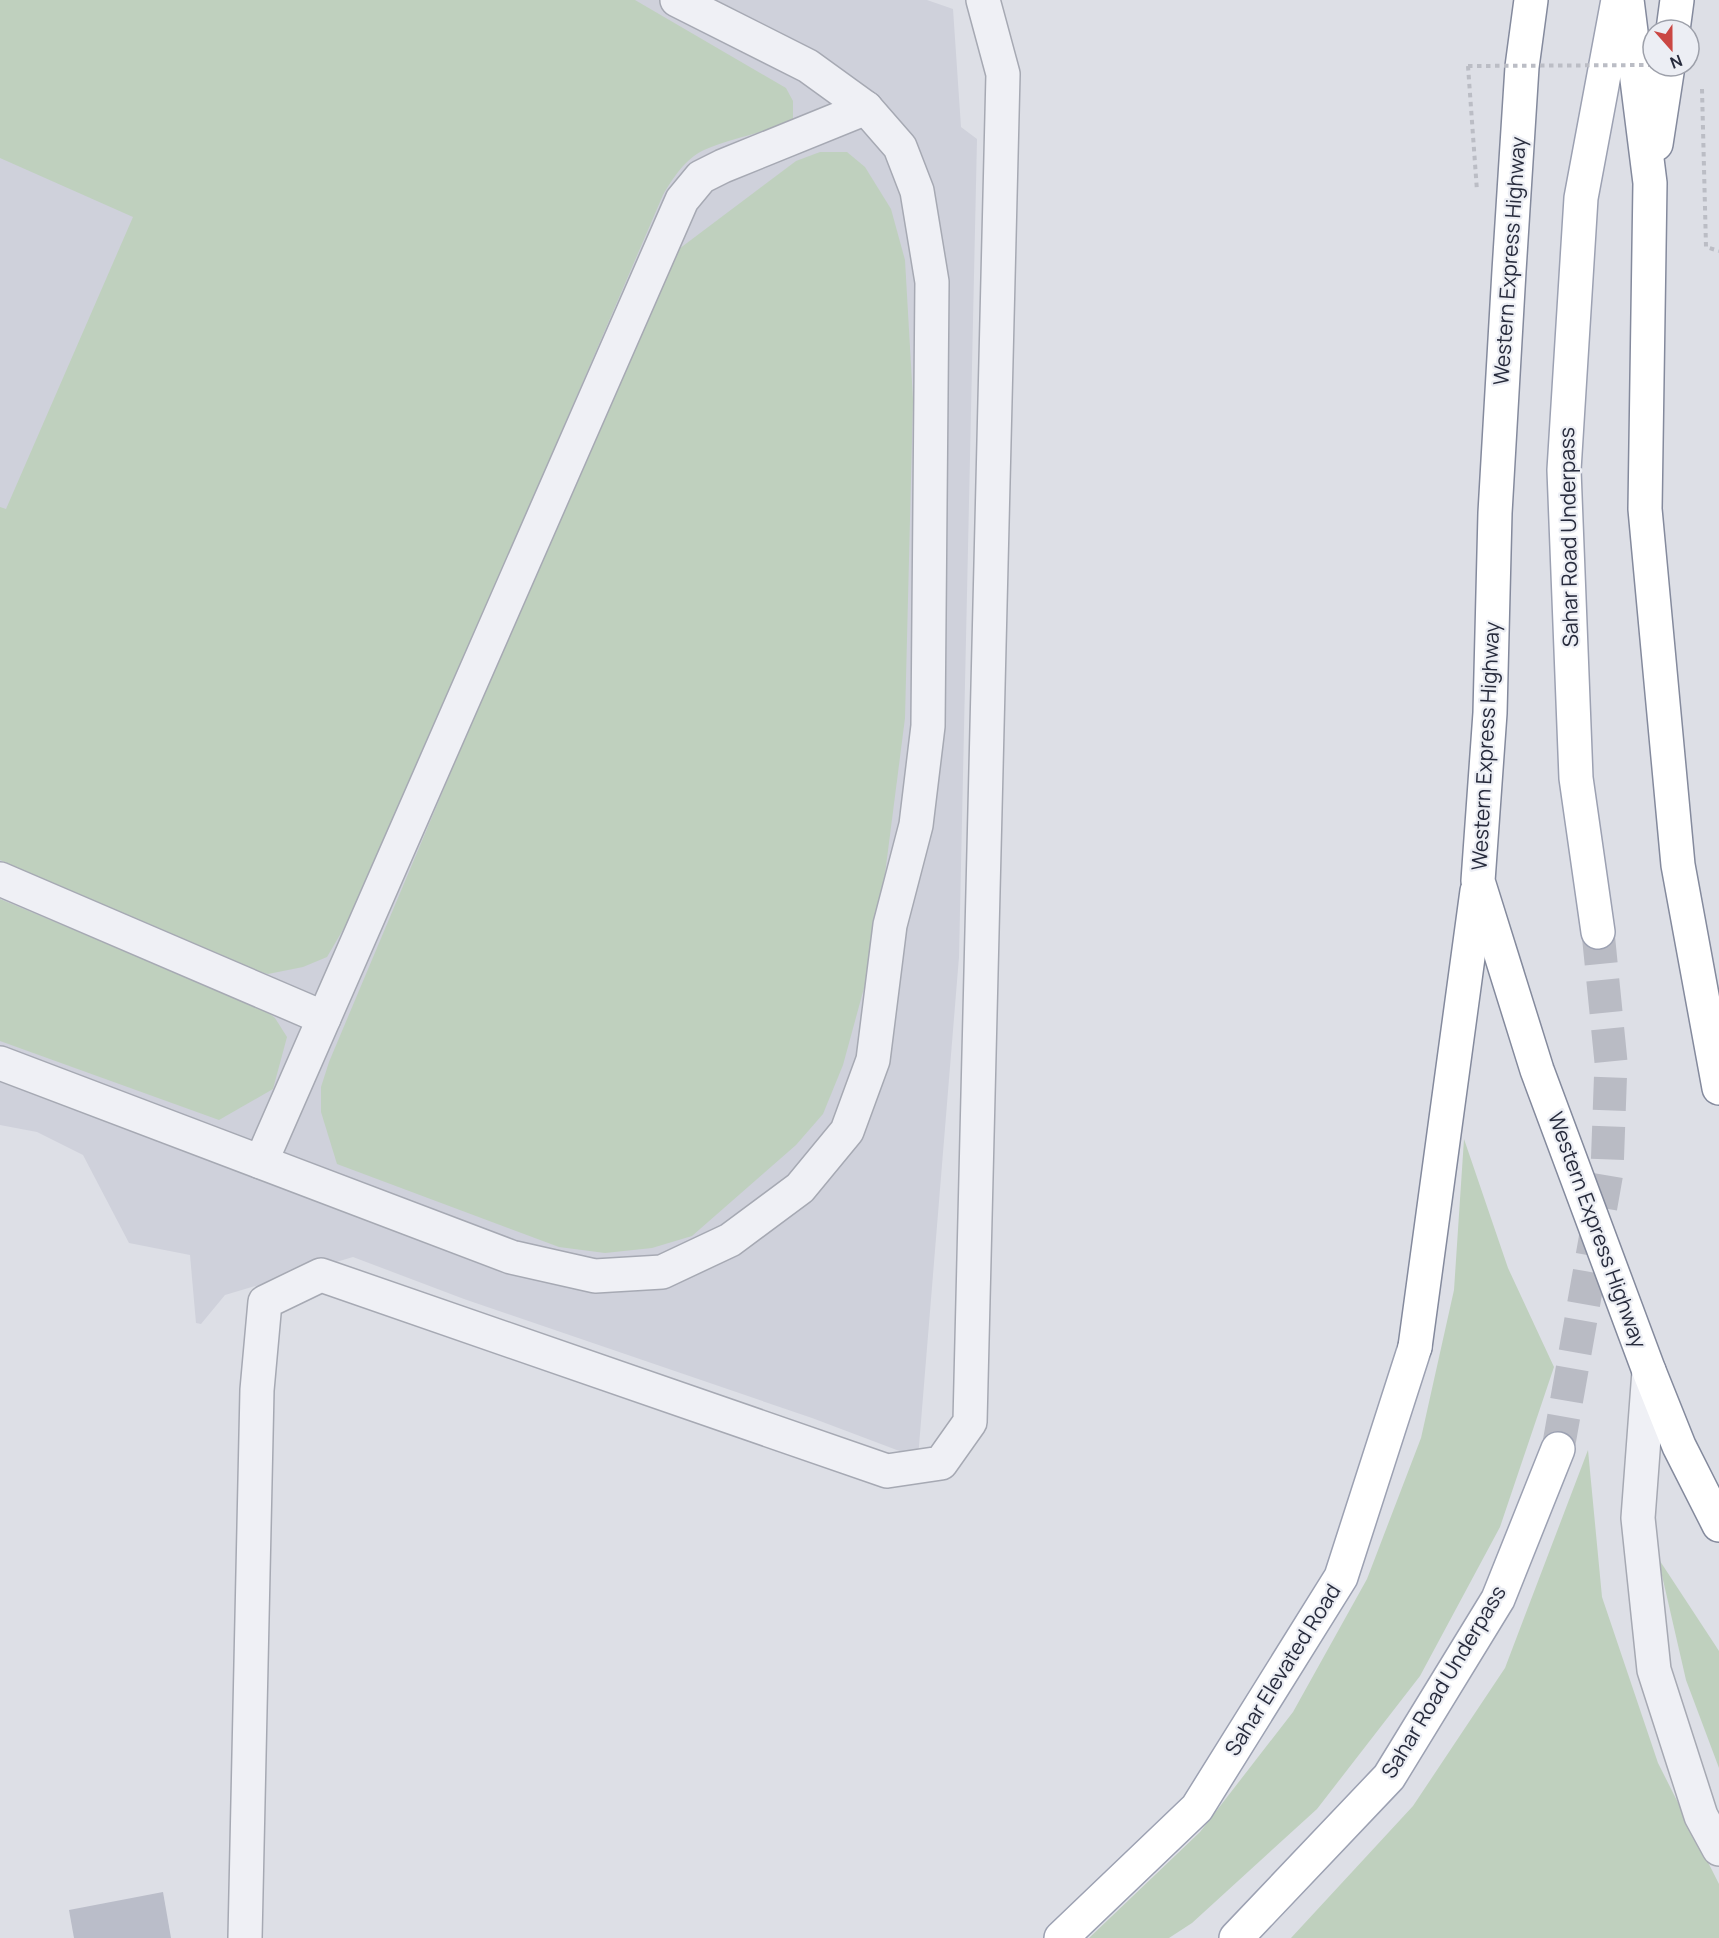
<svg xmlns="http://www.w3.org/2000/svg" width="1719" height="1938" font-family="Manrope,sans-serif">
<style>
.built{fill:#cfd1db}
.green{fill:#bfd0be}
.building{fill:#babdc9}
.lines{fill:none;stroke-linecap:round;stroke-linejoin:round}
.major-tunnel{stroke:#b9bbc4;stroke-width:33;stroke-dasharray:33 16;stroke-linecap:butt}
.minor-casing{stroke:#a6a9b3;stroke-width:36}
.major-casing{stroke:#9ca1b2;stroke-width:36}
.highway-casing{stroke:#848a9d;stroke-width:36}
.path{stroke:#bbbdc5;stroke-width:4;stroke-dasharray:4.5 4.5;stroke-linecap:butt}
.minor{stroke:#eff0f5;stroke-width:33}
.major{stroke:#fff;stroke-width:33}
.highway{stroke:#fff;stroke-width:33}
.path-bridge{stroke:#bbbdc5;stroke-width:4;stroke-dasharray:4.5 4.5;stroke-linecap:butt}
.labels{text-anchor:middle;stroke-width:4.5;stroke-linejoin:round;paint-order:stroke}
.street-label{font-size:21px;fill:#272b3c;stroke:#eceef4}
</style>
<rect width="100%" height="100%" fill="#dddfe6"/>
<path class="built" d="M 0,0 L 927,0 L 953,9 L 961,127 L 977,139 L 959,957 L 918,1458 L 812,1418 L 464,1299 L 353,1257 L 225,1295 L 201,1324 L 196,1323 L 190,1255 L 129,1243 L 83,1155 L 37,1132 L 0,1125 Z"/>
<g class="green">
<path d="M 0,0 L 635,0 L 786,88 L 793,101 L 793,119 C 765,134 733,137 704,150 C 685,159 673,178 663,195 L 361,899 L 327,957 L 303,967 L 268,974 L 240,966 L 0,860 L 0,507 L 6,509 L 133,217 L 0,158 Z"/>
<path d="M 820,152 L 847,152 L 865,167 L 891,209 L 905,260 L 913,400 L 905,718 L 876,944 L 843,1065 L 823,1114 L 796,1145 L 692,1236 L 652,1248 L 605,1253 L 559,1247 L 337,1164 L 321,1112 L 321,1087 L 329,1062 L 667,258 L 796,161 Z"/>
<path d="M 0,899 L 264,1009 L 275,1018 L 287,1037 L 273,1089 L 219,1120 L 0,1041 Z"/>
<path d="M 1464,1139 L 1508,1268 L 1554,1367 L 1500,1527 L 1420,1676 L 1317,1809 L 1192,1923 L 1169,1938 L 1089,1938 L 1200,1832 L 1293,1712 L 1367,1579 L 1421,1438 L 1454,1290 Z"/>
<path d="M 1588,1450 L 1602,1597 L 1658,1763 L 1719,1884 L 1719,1938 L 1291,1938 L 1413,1806 L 1505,1668 Z"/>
<path d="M 1658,1558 L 1719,1651 L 1719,1768 L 1686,1680 Z"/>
</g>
<path class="building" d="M 163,1892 L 171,1938 L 74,1938 L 69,1910 Z"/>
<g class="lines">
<path class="major-tunnel" d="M 1558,1449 L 1607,1172 L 1611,1062 L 1598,932"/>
<g class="minor-casing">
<g id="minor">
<path d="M 0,879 L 324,1018"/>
<path d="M 0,1063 L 511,1257 L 595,1276 L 662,1272 L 730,1240 L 800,1188 L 847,1131 L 873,1060 L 890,925 L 916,825 L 928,726 L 932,282 L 917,191 L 900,147 L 866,108 L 808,66 L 677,0"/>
<path d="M 261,1162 L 682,200 L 701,177 L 723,166 L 866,108"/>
<path d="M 1649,1371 L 1638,1518 L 1654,1670 L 1701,1816 L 1719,1849"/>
<path d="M 245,1938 L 257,1390 L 265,1302 L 321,1275 L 887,1471 L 941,1463 L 970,1422 L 1003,74 L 983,0"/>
</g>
</g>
<g class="major-casing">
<g id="major">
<path d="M 1598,932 L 1576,778 L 1564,470 L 1581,198 L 1618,0"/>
<path d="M 1061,1938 L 1197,1808 L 1341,1577 L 1415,1347"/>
<path d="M 1236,1938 L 1389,1777 L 1498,1599 L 1558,1449"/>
</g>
</g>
<g class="highway-casing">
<g id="highway">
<path d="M 1531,0 L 1522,67 L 1509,271 L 1495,513 L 1490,713 L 1478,881 L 1537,1070 L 1649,1371 L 1679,1446 L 1719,1525"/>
<path d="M 1627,0 L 1650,183 L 1645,509 L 1678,865 L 1719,1088"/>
<path d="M 1673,30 L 1677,0"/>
<path d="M 1656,144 L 1668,66"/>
<path d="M 1415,1347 L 1477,891"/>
</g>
</g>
<g class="path">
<path d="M 1468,66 L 1477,191"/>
<path d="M 1702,89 L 1706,247 L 1719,251"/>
</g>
<use href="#minor" class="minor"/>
<use href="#major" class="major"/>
<use href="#highway" class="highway"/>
<path class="path-bridge" d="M 1468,66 L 1653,65"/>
</g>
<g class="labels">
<g class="street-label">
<text transform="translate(1510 261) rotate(-86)" y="7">Western Express Highway</text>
<text transform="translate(1569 537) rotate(-91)" y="7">Sahar Road Underpass</text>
<text transform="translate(1486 746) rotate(-87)" y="7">Western Express Highway</text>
<text transform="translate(1597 1230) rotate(70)" y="7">Western Express Highway</text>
<text transform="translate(1283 1670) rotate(-58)" y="7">Sahar Elevated Road</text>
<text transform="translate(1444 1682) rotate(-59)" y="7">Sahar Road Underpass</text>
</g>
</g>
<g transform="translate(1671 48) rotate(159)"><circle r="28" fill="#eceef4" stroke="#9da0aa" stroke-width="1.5"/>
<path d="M0-4.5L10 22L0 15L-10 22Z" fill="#ca4743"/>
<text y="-9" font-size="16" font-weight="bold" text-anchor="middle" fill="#272b3c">N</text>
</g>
</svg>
